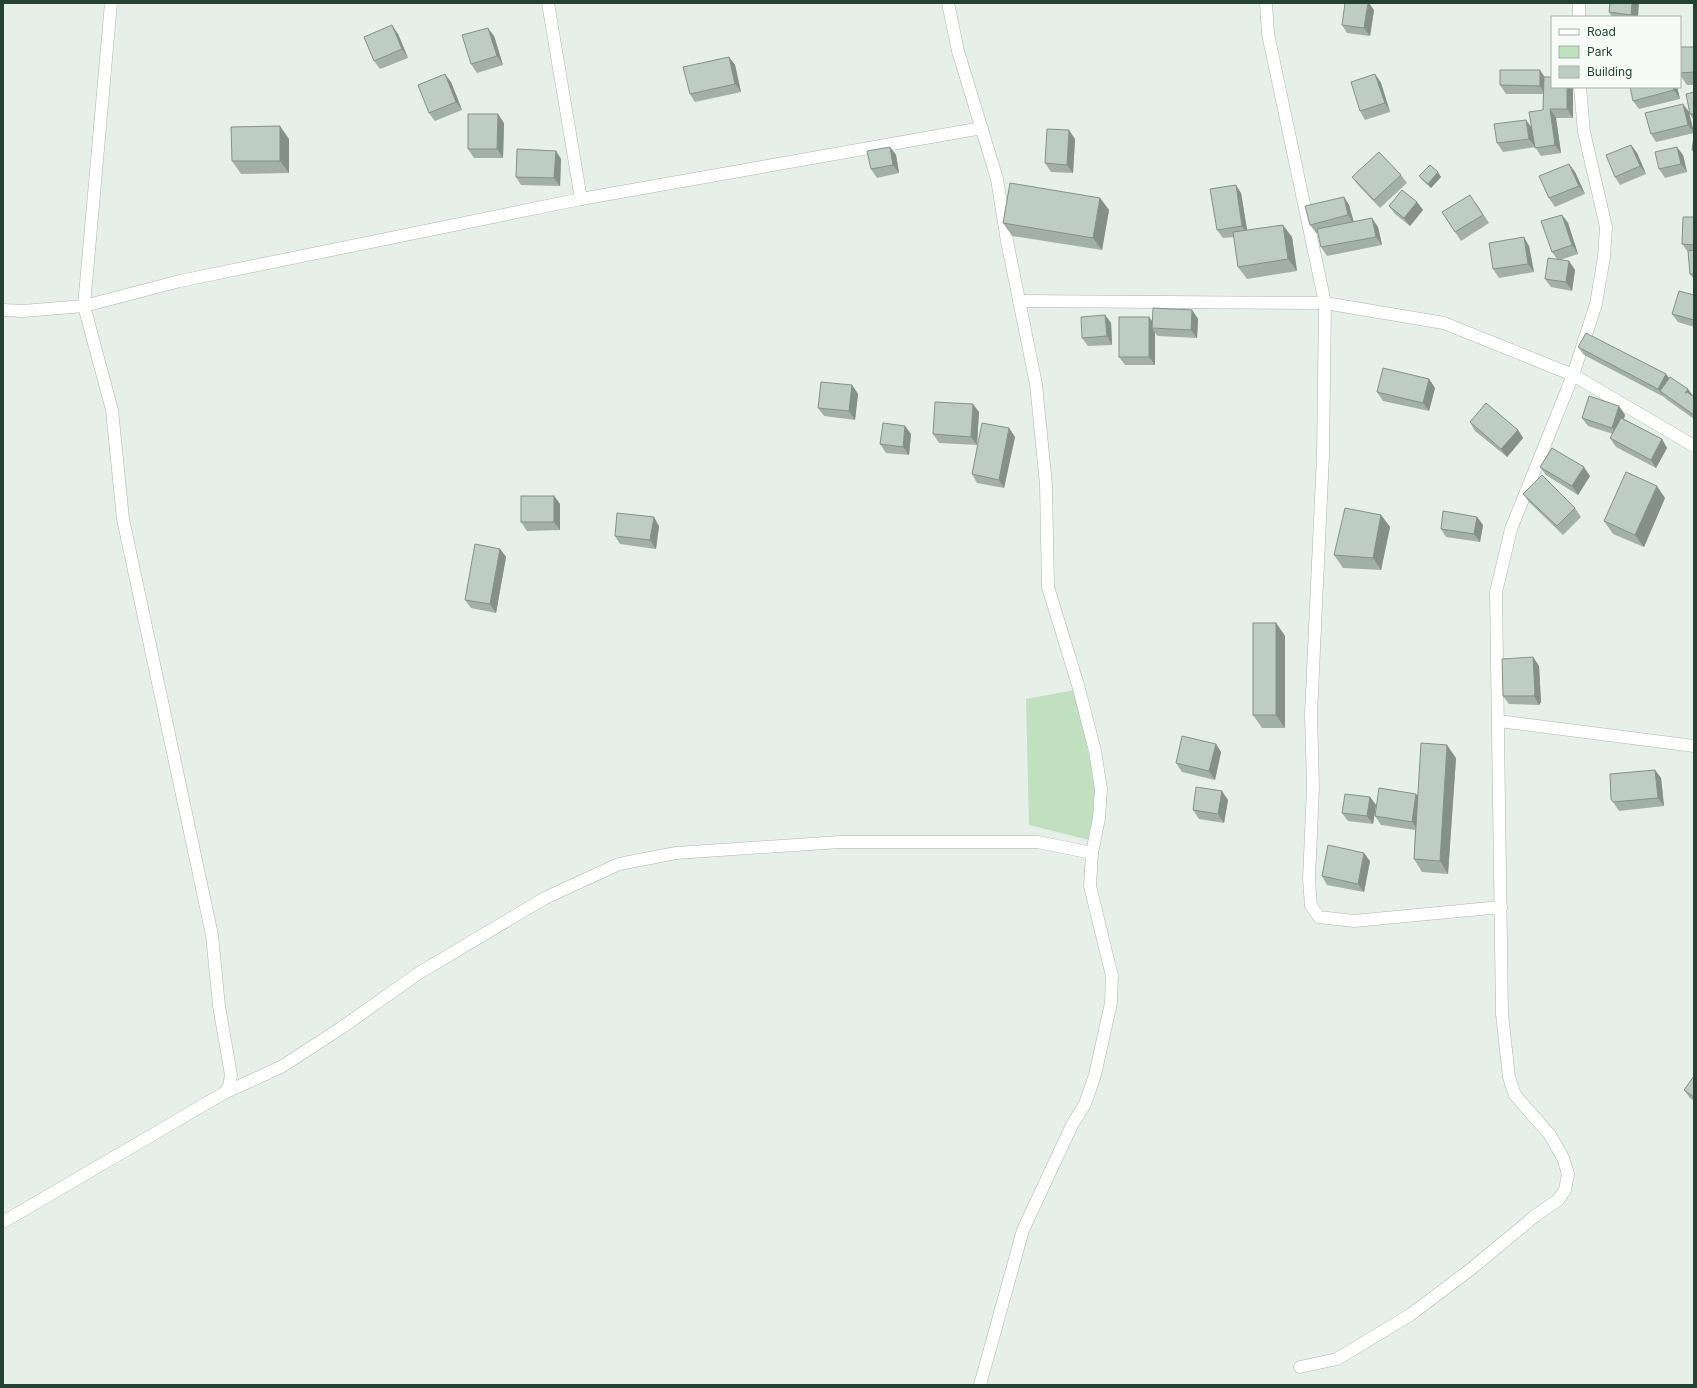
<svg xmlns="http://www.w3.org/2000/svg" width="1697" height="1388" font-family="Inter,sans-serif">
<style>
.green{fill:#c0e0bf}
.lines{fill:none;stroke-linecap:round;stroke-linejoin:round}
.minor-casing{stroke:#a8b8ad;stroke-width:13}
.minor{stroke:#fff;stroke-width:12}
.wall{fill:#a3b0a8}
.shaded-wall{fill:#859088}
.building{fill:#becdc3;stroke:#859088}
</style>
<rect width="100%" height="100%" fill="#e6efe8"/>
<path class="green" d="M 1075,690 L 1095,784 L 1095,808 L 1089,840 L 1029,825 L 1026,699 Z"/>
<g class="lines">
<g class="minor-casing">
<g id="minor">
<path d="M 548,3 L 581,199"/>
<path d="M 948,3 L 958,51 L 997,179 L 1007,241 L 1036,384 L 1046,485 L 1048,587 L 1078,685 L 1095,751 L 1101,789 L 1099,818 L 1092,853 L 1090,886 L 1112,976 L 1111,1003 L 1095,1075 L 1085,1104 L 1072,1125 L 1023,1230 L 980,1385"/>
<path d="M 1266,3 L 1268,34 L 1325,303 L 1323,455 L 1311,714 L 1313,787 L 1309,879 L 1311,906 L 1319,917 L 1354,921 L 1501,907"/>
<path d="M 1579,17 L 1579,3"/>
<path d="M 1019,301 L 1325,303 L 1444,323 L 1573,375 L 1694,446"/>
<path d="M 3,310 L 23,311 L 84,306 L 180,281 L 581,199 L 982,128"/>
<path d="M 1499,721 L 1694,746"/>
<path d="M 224,1093 L 281,1067 L 341,1028 L 419,973 L 545,898 L 619,864 L 676,853 L 840,842 L 1038,842 L 1092,853"/>
<path d="M 3,1222 L 224,1093 L 229,1086 L 231,1075 L 219,1006 L 212,935 L 123,519 L 112,410 L 84,306 L 111,3"/>
<path d="M 1300,1367 L 1337,1359 L 1410,1315 L 1471,1269 L 1535,1216 L 1558,1200 L 1565,1190 L 1568,1174 L 1563,1158 L 1550,1135 L 1515,1095 L 1509,1077 L 1502,1014 L 1496,592 L 1511,529 L 1573,375 L 1596,304 L 1604,257 L 1606,227 L 1584,132 L 1580,87"/>
</g>
</g>
<use href="#minor" class="minor"/>
</g>
<g class="wall">
<path d="M 1610,3 L 1638,17 L 1612,17 L 1609,12 Z"/>
<path d="M 1374,10 L 1370,36 L 1347,33 L 1342,25 Z"/>
<path d="M 398,34 L 408,58 L 380,69 L 374,61 Z"/>
<path d="M 494,36 L 503,65 L 477,73 L 471,64 Z"/>
<path d="M 1680,47 L 1694,47 L 1694,85 L 1687,85 L 1680,75 Z"/>
<path d="M 729,57 L 735,65 L 741,92 L 695,102 L 690,94 Z"/>
<path d="M 1375,74 L 1381,83 L 1390,112 L 1365,120 L 1360,111 Z"/>
<path d="M 1545,77 L 1552,87 L 1573,87 L 1573,118 L 1556,118 L 1561,153 L 1541,156 L 1535,147 L 1503,152 L 1497,143 L 1532,128 L 1543,110 L 1543,94 L 1506,94 L 1500,85 Z"/>
<path d="M 451,82 L 462,110 L 435,121 L 429,113 Z"/>
<path d="M 1677,87 L 1680,99 L 1639,109 L 1633,101 Z"/>
<path d="M 1694,92 L 1694,121 L 1690,114 Z"/>
<path d="M 1683,104 L 1689,112 L 1694,133 L 1656,142 L 1651,134 Z"/>
<path d="M 504,123 L 503,158 L 474,158 L 468,149 Z"/>
<path d="M 289,139 L 289,173 L 241,174 L 232,161 Z"/>
<path d="M 1075,139 L 1073,173 L 1051,172 L 1045,163 Z"/>
<path d="M 1631,145 L 1637,153 L 1646,174 L 1620,185 L 1615,177 Z"/>
<path d="M 890,147 L 896,155 L 899,173 L 877,178 L 871,169 Z"/>
<path d="M 556,151 L 561,159 L 560,186 L 521,185 L 516,177 Z"/>
<path d="M 1683,155 L 1687,172 L 1665,178 L 1659,169 Z"/>
<path d="M 1569,164 L 1575,172 L 1585,194 L 1555,207 L 1549,198 Z"/>
<path d="M 1401,175 L 1407,183 L 1380,208 L 1358,185 L 1352,177 Z"/>
<path d="M 1419,176 L 1441,177 L 1431,188 L 1422,180 Z"/>
<path d="M 1241,193 L 1247,230 L 1292,237 L 1297,271 L 1247,279 L 1238,267 L 1234,237 L 1223,238 L 1217,230 Z"/>
<path d="M 1344,197 L 1349,205 L 1354,222 L 1378,227 L 1382,245 L 1327,256 L 1321,247 L 1318,233 L 1316,233 L 1310,225 Z"/>
<path d="M 1100,198 L 1109,210 L 1102,250 L 1012,236 L 1003,223 Z"/>
<path d="M 1417,202 L 1423,210 L 1410,226 L 1395,214 L 1389,206 Z"/>
<path d="M 1476,203 L 1489,223 L 1461,241 L 1455,232 Z"/>
<path d="M 1562,215 L 1568,223 L 1578,254 L 1560,260 L 1569,261 L 1575,270 L 1572,291 L 1551,287 L 1545,279 L 1557,259 L 1552,252 Z"/>
<path d="M 1694,217 L 1694,278 L 1693,278 L 1690,274 L 1688,252 L 1682,244 Z"/>
<path d="M 1529,246 L 1534,272 L 1499,278 L 1493,269 Z"/>
<path d="M 1694,295 L 1694,327 L 1678,322 L 1672,314 Z"/>
<path d="M 1192,310 L 1198,319 L 1197,338 L 1158,336 L 1155,333 L 1155,365 L 1125,365 L 1119,357 L 1152,321 Z"/>
<path d="M 1105,315 L 1111,323 L 1112,345 L 1088,346 L 1082,338 Z"/>
<path d="M 1578,347 L 1666,374 L 1669,378 L 1694,397 L 1694,419 L 1666,399 L 1664,397 L 1584,355 Z"/>
<path d="M 1429,379 L 1435,388 L 1429,411 L 1383,401 L 1377,392 Z"/>
<path d="M 852,385 L 858,394 L 855,420 L 824,416 L 818,408 Z"/>
<path d="M 1619,406 L 1625,415 L 1624,419 L 1662,439 L 1667,448 L 1656,468 L 1616,447 L 1610,438 L 1613,434 L 1588,426 L 1582,418 Z"/>
<path d="M 979,412 L 977,445 L 939,443 L 933,434 Z"/>
<path d="M 1470,422 L 1518,430 L 1523,438 L 1507,457 L 1475,431 Z"/>
<path d="M 905,426 L 911,434 L 909,455 L 886,453 L 880,444 Z"/>
<path d="M 1009,428 L 1015,437 L 1004,488 L 977,483 L 972,474 Z"/>
<path d="M 1540,467 L 1590,476 L 1578,495 L 1546,475 Z"/>
<path d="M 1523,494 L 1575,508 L 1581,517 L 1563,535 L 1529,502 Z"/>
<path d="M 554,496 L 560,504 L 560,530 L 527,531 L 521,522 Z"/>
<path d="M 1665,498 L 1644,547 L 1613,534 L 1604,521 Z"/>
<path d="M 1381,515 L 1390,527 L 1381,570 L 1343,568 L 1334,555 Z"/>
<path d="M 1477,517 L 1483,525 L 1480,542 L 1446,537 L 1441,529 Z"/>
<path d="M 659,526 L 656,549 L 620,544 L 615,536 Z"/>
<path d="M 500,549 L 506,557 L 496,613 L 471,608 L 465,600 Z"/>
<path d="M 1276,623 L 1285,636 L 1285,728 L 1262,728 L 1253,715 Z"/>
<path d="M 1533,657 L 1539,666 L 1541,702 L 1539,705 L 1509,704 L 1503,696 Z"/>
<path d="M 1216,744 L 1221,752 L 1215,780 L 1182,772 L 1176,763 Z"/>
<path d="M 1456,758 L 1448,874 L 1422,872 L 1414,859 L 1415,830 L 1381,825 L 1375,816 L 1417,795 Z"/>
<path d="M 1655,770 L 1661,778 L 1664,806 L 1619,811 L 1613,802 Z"/>
<path d="M 1370,797 L 1376,805 L 1373,824 L 1348,821 L 1342,813 Z"/>
<path d="M 1228,800 L 1224,823 L 1199,819 L 1193,810 Z"/>
<path d="M 1370,861 L 1364,892 L 1327,885 L 1322,876 Z"/>
<path d="M 1694,1076 L 1694,1101 L 1690,1098 L 1684,1090 Z"/>
</g>
<g class="shaded-wall">
<path d="M 1368,3 L 1369,3 L 1374,10 L 1370,36 L 1364,28 Z"/>
<path d="M 1632,3 L 1639,3 L 1638,17 L 1633,17 L 1631,15 Z"/>
<path d="M 392,25 L 398,34 L 408,58 L 402,49 Z"/>
<path d="M 488,28 L 494,36 L 503,65 L 497,56 Z"/>
<path d="M 729,57 L 735,65 L 741,92 L 735,84 Z"/>
<path d="M 1540,70 L 1546,79 L 1545,94 L 1540,86 Z"/>
<path d="M 445,74 L 451,82 L 462,110 L 456,102 Z"/>
<path d="M 1375,74 L 1381,83 L 1390,112 L 1385,103 Z"/>
<path d="M 1567,87 L 1573,87 L 1573,118 L 1567,109 Z"/>
<path d="M 1673,87 L 1677,87 L 1680,99 L 1674,90 Z"/>
<path d="M 1683,104 L 1689,112 L 1694,133 L 1688,125 Z"/>
<path d="M 1550,109 L 1556,118 L 1561,153 L 1555,145 Z"/>
<path d="M 498,114 L 504,123 L 503,158 L 497,149 Z"/>
<path d="M 1526,120 L 1532,128 L 1535,147 L 1529,139 Z"/>
<path d="M 280,126 L 289,139 L 289,173 L 280,161 Z"/>
<path d="M 1069,130 L 1075,139 L 1073,173 L 1067,165 Z"/>
<path d="M 1631,145 L 1637,153 L 1646,174 L 1640,166 Z"/>
<path d="M 890,147 L 896,155 L 899,173 L 893,165 Z"/>
<path d="M 1677,147 L 1683,155 L 1687,172 L 1681,164 Z"/>
<path d="M 556,151 L 561,159 L 560,186 L 554,178 Z"/>
<path d="M 1569,164 L 1575,172 L 1585,194 L 1579,186 Z"/>
<path d="M 1438,172 L 1441,177 L 1431,188 L 1428,184 Z"/>
<path d="M 1236,185 L 1241,193 L 1248,235 L 1242,226 Z"/>
<path d="M 1344,197 L 1349,205 L 1354,224 L 1348,215 Z"/>
<path d="M 1100,198 L 1109,210 L 1102,250 L 1093,238 Z"/>
<path d="M 1417,202 L 1423,210 L 1410,226 L 1404,218 Z"/>
<path d="M 1562,215 L 1568,223 L 1578,254 L 1572,245 Z"/>
<path d="M 1372,218 L 1378,227 L 1382,245 L 1376,237 Z"/>
<path d="M 1283,225 L 1292,237 L 1297,271 L 1288,259 Z"/>
<path d="M 1524,237 L 1529,246 L 1534,272 L 1528,264 Z"/>
<path d="M 1569,261 L 1575,270 L 1572,291 L 1566,282 Z"/>
<path d="M 1192,310 L 1198,319 L 1197,338 L 1191,330 Z"/>
<path d="M 1105,315 L 1111,323 L 1112,345 L 1107,336 Z"/>
<path d="M 1149,317 L 1155,325 L 1152,328 L 1155,333 L 1155,365 L 1149,357 Z"/>
<path d="M 1666,374 L 1672,382 L 1660,391 L 1664,397 L 1658,389 Z"/>
<path d="M 1429,379 L 1435,388 L 1429,411 L 1423,403 Z"/>
<path d="M 852,385 L 858,394 L 855,420 L 849,411 Z"/>
<path d="M 1688,389 L 1694,397 L 1685,393 Z"/>
<path d="M 973,404 L 979,412 L 977,445 L 971,437 Z"/>
<path d="M 1619,406 L 1625,415 L 1618,436 L 1612,428 Z"/>
<path d="M 905,426 L 911,434 L 909,455 L 903,447 Z"/>
<path d="M 1009,428 L 1015,437 L 1004,488 L 999,480 Z"/>
<path d="M 1518,430 L 1523,438 L 1507,457 L 1501,449 Z"/>
<path d="M 1662,439 L 1667,448 L 1656,468 L 1651,460 Z"/>
<path d="M 1584,467 L 1590,476 L 1578,495 L 1572,486 Z"/>
<path d="M 1657,486 L 1665,498 L 1644,547 L 1635,535 Z"/>
<path d="M 554,496 L 560,504 L 560,530 L 554,522 Z"/>
<path d="M 1381,515 L 1390,527 L 1381,570 L 1373,558 Z"/>
<path d="M 654,517 L 659,526 L 656,549 L 650,540 Z"/>
<path d="M 1477,517 L 1483,525 L 1480,542 L 1474,534 Z"/>
<path d="M 500,549 L 506,557 L 496,613 L 490,604 Z"/>
<path d="M 1276,623 L 1285,636 L 1285,728 L 1276,715 Z"/>
<path d="M 1533,657 L 1539,666 L 1541,702 L 1539,705 L 1534,696 Z"/>
<path d="M 1216,744 L 1221,752 L 1215,780 L 1209,771 Z"/>
<path d="M 1447,745 L 1456,758 L 1448,874 L 1440,861 Z"/>
<path d="M 1655,770 L 1661,778 L 1664,806 L 1658,798 Z"/>
<path d="M 1222,791 L 1228,800 L 1224,823 L 1218,814 Z"/>
<path d="M 1416,794 L 1422,802 L 1418,830 L 1412,822 Z"/>
<path d="M 1370,797 L 1376,805 L 1373,824 L 1367,816 Z"/>
<path d="M 1364,853 L 1370,861 L 1364,892 L 1358,884 Z"/>
</g>
<g class="building">
<path d="M 1345,3 L 1368,3 L 1364,28 L 1342,25 Z"/>
<path d="M 1610,3 L 1632,3 L 1631,15 L 1609,12 Z"/>
<path d="M 392,25 L 402,49 L 374,61 L 364,37 Z"/>
<path d="M 488,28 L 497,56 L 471,64 L 462,35 Z"/>
<path d="M 1680,47 L 1694,47 L 1694,72 L 1680,73 Z"/>
<path d="M 729,57 L 735,84 L 690,94 L 683,67 Z"/>
<path d="M 1500,70 L 1540,70 L 1540,86 L 1500,85 Z"/>
<path d="M 445,74 L 456,102 L 429,113 L 418,85 Z"/>
<path d="M 1375,74 L 1385,103 L 1360,111 L 1351,82 Z"/>
<path d="M 1544,77 L 1552,77 L 1552,87 L 1567,87 L 1567,109 L 1550,109 L 1555,145 L 1535,148 L 1529,112 L 1543,110 Z"/>
<path d="M 1630,87 L 1673,87 L 1674,90 L 1633,101 Z"/>
<path d="M 1694,92 L 1694,114 L 1690,114 L 1686,94 Z"/>
<path d="M 1683,104 L 1688,125 L 1651,134 L 1645,113 Z"/>
<path d="M 468,114 L 498,114 L 497,149 L 468,149 Z"/>
<path d="M 1526,120 L 1529,139 L 1497,143 L 1494,124 Z"/>
<path d="M 280,126 L 280,161 L 232,161 L 231,127 Z"/>
<path d="M 1047,129 L 1069,130 L 1067,165 L 1045,163 Z"/>
<path d="M 1694,137 L 1694,151 L 1692,150 Z"/>
<path d="M 1631,145 L 1640,166 L 1615,177 L 1606,155 Z"/>
<path d="M 890,147 L 893,165 L 871,169 L 867,151 Z"/>
<path d="M 1677,147 L 1681,164 L 1659,169 L 1655,152 Z"/>
<path d="M 517,149 L 556,151 L 554,178 L 516,177 Z"/>
<path d="M 1379,152 L 1401,175 L 1374,200 L 1352,177 Z"/>
<path d="M 1569,164 L 1579,186 L 1549,198 L 1539,176 Z"/>
<path d="M 1430,165 L 1438,172 L 1428,184 L 1419,176 Z"/>
<path d="M 1010,183 L 1100,198 L 1093,238 L 1003,223 Z"/>
<path d="M 1236,185 L 1242,226 L 1217,230 L 1210,189 Z"/>
<path d="M 1402,190 L 1417,202 L 1404,218 L 1389,206 Z"/>
<path d="M 1470,195 L 1483,215 L 1455,232 L 1442,212 Z"/>
<path d="M 1344,197 L 1348,215 L 1310,225 L 1305,206 Z"/>
<path d="M 1562,215 L 1572,245 L 1552,252 L 1541,221 Z"/>
<path d="M 1683,217 L 1694,217 L 1694,245 L 1682,244 Z"/>
<path d="M 1372,218 L 1376,237 L 1321,247 L 1317,229 Z"/>
<path d="M 1283,225 L 1288,259 L 1238,267 L 1233,232 Z"/>
<path d="M 1524,237 L 1528,264 L 1493,269 L 1489,243 Z"/>
<path d="M 1694,250 L 1694,274 L 1690,274 L 1688,251 Z"/>
<path d="M 1548,258 L 1569,261 L 1566,282 L 1545,279 Z"/>
<path d="M 1679,291 L 1694,295 L 1694,320 L 1672,314 Z"/>
<path d="M 1153,308 L 1192,310 L 1191,330 L 1152,328 Z"/>
<path d="M 1105,315 L 1107,336 L 1082,338 L 1081,317 Z"/>
<rect x="1119" y="317" width="30" height="40"/>
<path d="M 1586,333 L 1666,374 L 1658,389 L 1578,347 Z"/>
<path d="M 1383,368 L 1429,379 L 1423,403 L 1377,392 Z"/>
<path d="M 1670,377 L 1688,389 L 1685,393 L 1687,392 L 1694,397 L 1694,415 L 1660,391 Z"/>
<path d="M 821,382 L 852,385 L 849,411 L 818,408 Z"/>
<path d="M 1589,396 L 1619,406 L 1612,428 L 1582,418 Z"/>
<path d="M 935,402 L 973,404 L 971,437 L 933,434 Z"/>
<path d="M 1486,403 L 1518,430 L 1501,449 L 1470,422 Z"/>
<path d="M 1621,418 L 1662,439 L 1651,460 L 1610,438 Z"/>
<path d="M 883,423 L 905,426 L 903,447 L 880,444 Z"/>
<path d="M 982,423 L 1009,428 L 999,480 L 972,474 Z"/>
<path d="M 1552,448 L 1584,467 L 1572,486 L 1540,467 Z"/>
<path d="M 1626,472 L 1657,486 L 1635,535 L 1604,521 Z"/>
<path d="M 1542,475 L 1575,508 L 1557,526 L 1523,494 Z"/>
<rect x="521" y="496" width="33" height="26"/>
<path d="M 1345,508 L 1381,515 L 1373,558 L 1334,555 Z"/>
<path d="M 1443,511 L 1477,517 L 1474,534 L 1441,529 Z"/>
<path d="M 617,513 L 654,517 L 650,540 L 615,536 Z"/>
<path d="M 475,544 L 500,549 L 490,604 L 465,600 Z"/>
<rect x="1253" y="623" width="23" height="92"/>
<path d="M 1533,657 L 1535,693 L 1534,696 L 1503,696 L 1502,659 Z"/>
<path d="M 1182,736 L 1216,744 L 1209,771 L 1176,763 Z"/>
<path d="M 1421,743 L 1447,745 L 1440,861 L 1414,859 Z"/>
<path d="M 1655,770 L 1658,798 L 1613,802 L 1611,799 L 1610,774 Z"/>
<path d="M 1196,787 L 1222,791 L 1218,814 L 1193,810 Z"/>
<path d="M 1379,788 L 1416,794 L 1412,822 L 1375,816 Z"/>
<path d="M 1345,794 L 1370,797 L 1367,816 L 1342,813 Z"/>
<path d="M 1328,845 L 1364,853 L 1358,884 L 1322,876 Z"/>
<path d="M 1694,1076 L 1694,1097 L 1684,1090 Z"/>
</g>
<rect width="1697" height="1388" fill="none" stroke="#244231" stroke-width="8"/>
<rect x="1551" y="16" width="130" height="72" fill="#f7fbf8" stroke="#a3b1a8"/>
<rect x="1559" y="29" width="20" height="6" fill="#ffffff" stroke="#a3b1a8"/>
<text x="1587" y="36" font-size="12" fill="#244231">Road</text>
<rect x="1559" y="46" width="20" height="12" fill="#c0e0bf" stroke="#a3b1a8"/>
<text x="1587" y="56" font-size="12" fill="#244231">Park</text>
<rect x="1559" y="66" width="20" height="12" fill="#becdc3" stroke="#a3b1a8"/>
<text x="1587" y="76" font-size="12" fill="#244231">Building</text>
</svg>
